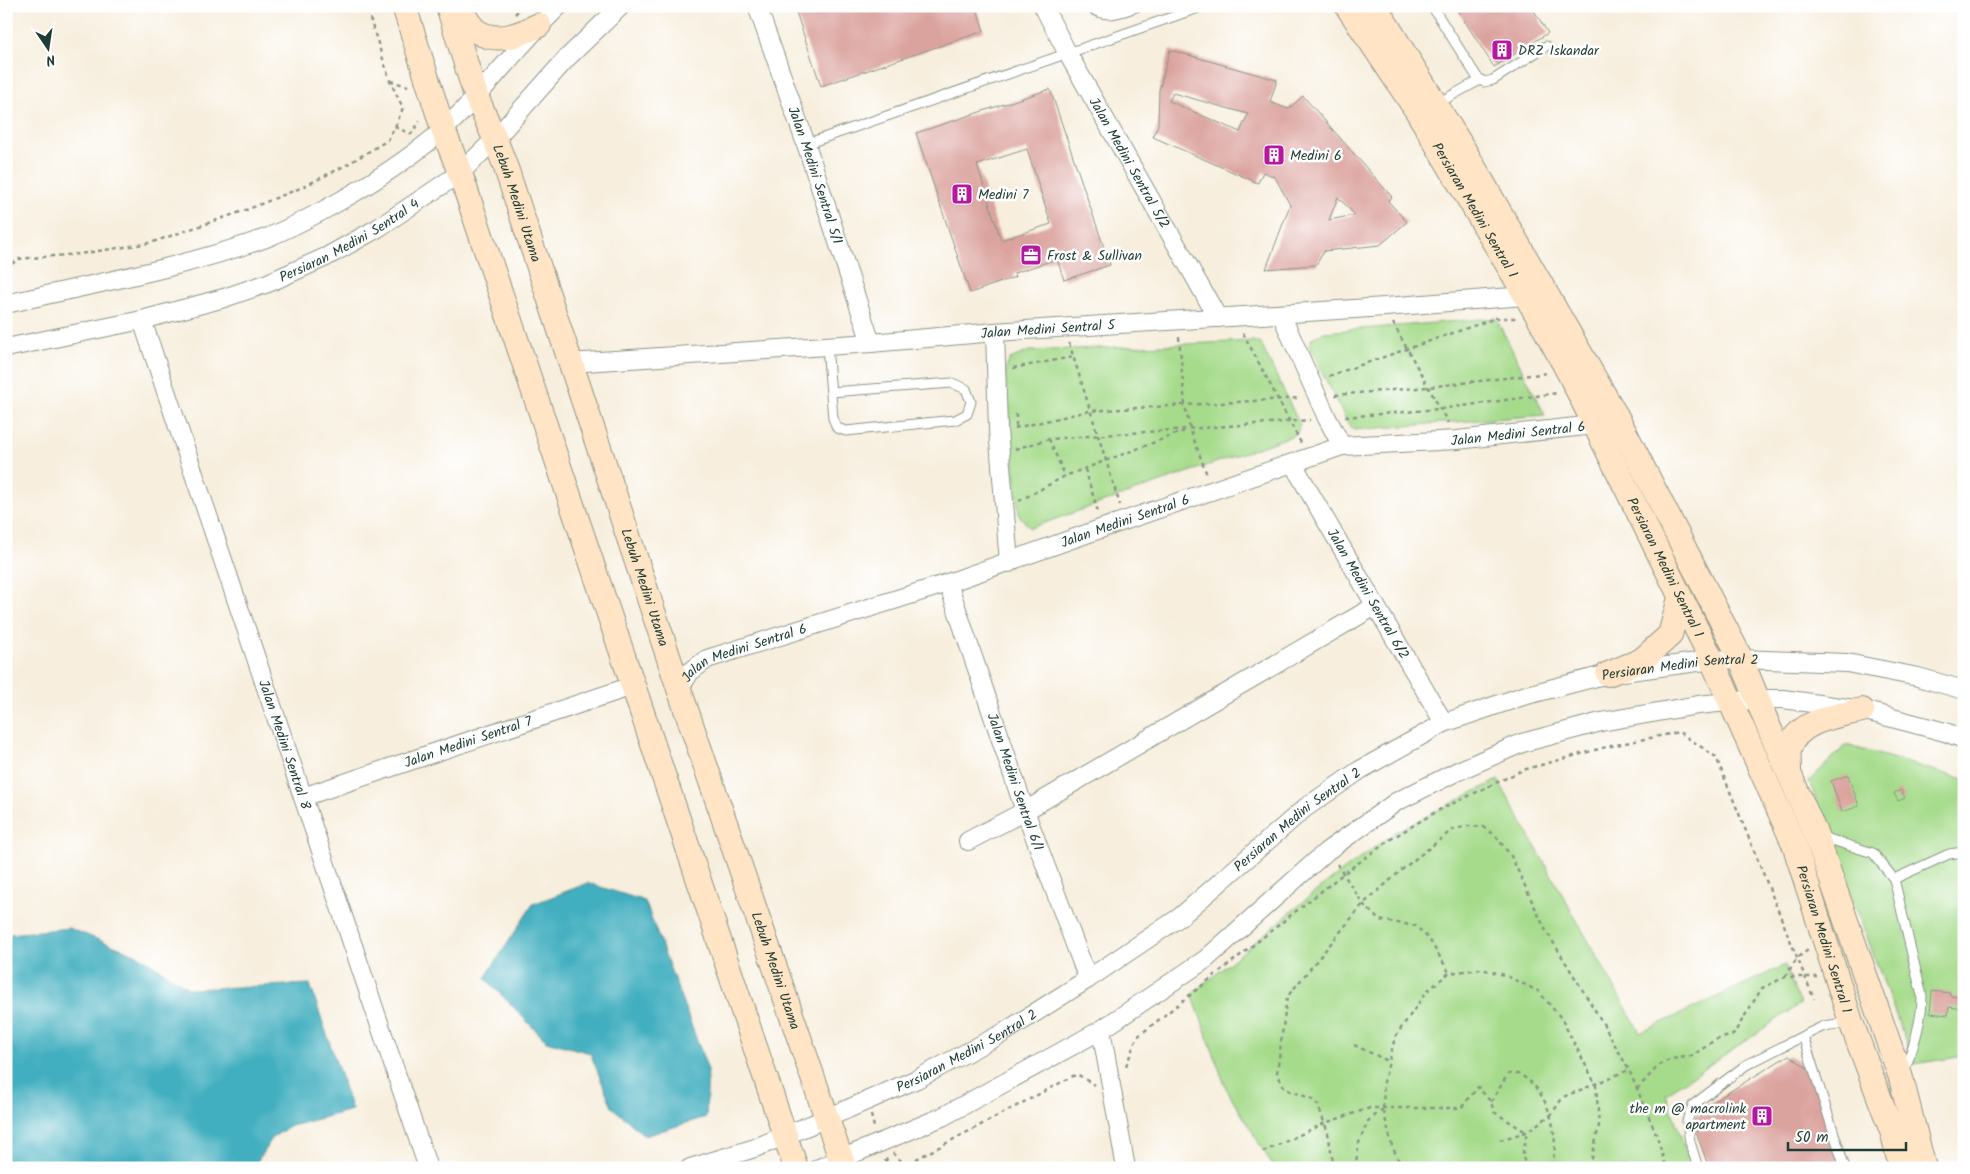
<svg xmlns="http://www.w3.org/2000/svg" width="1970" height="1174" font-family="Kalam,sans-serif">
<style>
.green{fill:#a6db8b;stroke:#628c60}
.water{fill:#42afc0;stroke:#30767a}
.building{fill:#dba39e;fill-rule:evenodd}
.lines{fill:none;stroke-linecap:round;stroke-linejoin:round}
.lane-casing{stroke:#8b9688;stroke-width:11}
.street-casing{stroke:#8b9688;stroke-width:20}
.secondary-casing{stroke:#8b9688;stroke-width:26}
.path{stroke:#8b9688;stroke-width:2.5;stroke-dasharray:4 4;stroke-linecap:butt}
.lane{stroke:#fff;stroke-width:9}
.street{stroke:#fff;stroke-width:18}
.secondary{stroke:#ffe4c6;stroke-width:24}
.labels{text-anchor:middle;stroke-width:5;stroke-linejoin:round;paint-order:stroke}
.poi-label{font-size:14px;fill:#1f3d34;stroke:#fff;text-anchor:start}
.street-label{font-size:14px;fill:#1f3d34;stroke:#fff}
</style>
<rect width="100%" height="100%" fill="#fff"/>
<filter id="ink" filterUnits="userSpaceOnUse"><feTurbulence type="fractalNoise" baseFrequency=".02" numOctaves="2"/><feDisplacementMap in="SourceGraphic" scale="10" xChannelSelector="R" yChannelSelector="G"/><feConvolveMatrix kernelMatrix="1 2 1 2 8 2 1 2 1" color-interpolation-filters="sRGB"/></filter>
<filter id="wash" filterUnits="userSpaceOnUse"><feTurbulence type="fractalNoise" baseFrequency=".0096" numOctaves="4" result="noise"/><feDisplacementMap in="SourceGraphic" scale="20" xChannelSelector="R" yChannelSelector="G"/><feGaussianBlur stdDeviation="1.12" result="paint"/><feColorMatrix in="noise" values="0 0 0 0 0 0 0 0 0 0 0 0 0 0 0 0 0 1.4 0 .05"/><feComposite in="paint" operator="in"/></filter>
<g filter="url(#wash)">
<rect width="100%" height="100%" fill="#f7eedd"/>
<g class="green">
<path d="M 1496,318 L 1545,415 L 1353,430 L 1346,420 L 1309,346 L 1312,338 L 1324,332 Z"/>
<path d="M 1253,341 L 1261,344 L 1300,425 L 1297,434 L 1030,528 L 1019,515 L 1005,370 L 1010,359 L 1029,351 Z"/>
<path d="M 1846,745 L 1964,779 L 1964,1056 L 1914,1064 L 1809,781 Z"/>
<path d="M 1498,780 L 1640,1033 L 1785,965 L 1800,1004 L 1666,1094 L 1692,1168 L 1274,1168 L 1226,1088 L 1192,994 L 1315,892 L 1395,832 Z"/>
</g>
<g class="water">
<path d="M 588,883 L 645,901 L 708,1070 L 706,1117 L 645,1136 L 612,1107 L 590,1053 L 546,1041 L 485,978 L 533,904 Z"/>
<path d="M 69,928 L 140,956 L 190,989 L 310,984 L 352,1110 L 291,1126 L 273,1137 L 253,1168 L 26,1168 L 6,1165 L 6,949 L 10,934 Z"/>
</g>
<g id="blocks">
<g class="building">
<path d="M 794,6 L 976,6 L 984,31 L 821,86 Z"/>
<path d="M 1455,6 L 1531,6 L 1548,33 L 1494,67 Z"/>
<path d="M 1170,50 L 1277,80 L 1270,102 L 1288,109 L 1303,96 L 1392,197 L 1388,201 L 1407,222 L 1380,245 L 1324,251 L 1316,265 L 1266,269 L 1290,205 L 1275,177 L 1263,172 L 1258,183 L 1153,137 L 1158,125 L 1159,90 ZM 1173,93 L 1248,114 L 1240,132 L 1169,101 ZM 1338,197 L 1355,215 L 1329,220 Z"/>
<path d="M 1050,89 L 1110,265 L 1064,280 L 1057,259 L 1014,273 L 1015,277 L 970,293 L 916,133 ZM 1027,149 L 1051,224 L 1001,240 L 977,165 Z"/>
<path d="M 1848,775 L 1859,806 L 1842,812 L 1831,781 Z"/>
<path d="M 1901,790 L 1905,798 L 1898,801 L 1894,793 Z"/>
<path d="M 1932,991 L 1950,993 L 1950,996 L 1964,998 L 1964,1009 L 1949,1007 L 1948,1015 L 1930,1013 Z"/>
<path d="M 1789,1055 L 1810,1070 L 1829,1123 L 1840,1168 L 1709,1168 L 1693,1123 L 1703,1108 Z"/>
</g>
</g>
</g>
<g filter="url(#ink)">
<use href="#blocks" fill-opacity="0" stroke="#8b9688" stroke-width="1"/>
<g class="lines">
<g class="lane-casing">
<g id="lane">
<path d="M 1087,6 C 1106,20 1119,13 1139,6"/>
<path d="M 1432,6 L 1477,77 L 1484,82 L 1493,80 L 1546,46"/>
<path d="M 1436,104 L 1480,80"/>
<path d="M 806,144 L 1204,6"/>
<path d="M 827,346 L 833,418 L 837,428 L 846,431 L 955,420 L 967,414 L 971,402 L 966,389 L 952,383 L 831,392"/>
<path d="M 1819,836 L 1873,853 L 1894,879 L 1922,996 C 1922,1023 1913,1047 1904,1072"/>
<path d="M 1894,879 L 1949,854 L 1964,852"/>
<path d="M 1698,1168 L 1690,1142 L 1687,1121 L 1693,1105 L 1746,1065 L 1803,1036"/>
<path d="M 1845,1168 L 1803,1036 L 1824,1026 L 1851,1022"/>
</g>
</g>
<g class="street-casing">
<g id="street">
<path id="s1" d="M 757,6 L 806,144 L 871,343"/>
<path id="s2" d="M 1043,6 L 1068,54 L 1218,318"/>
<path d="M 6,304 C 93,284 182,268 266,238 C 286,230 305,220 324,210 C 366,187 407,161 443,130 C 485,92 518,45 559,6"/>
<path d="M 1281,314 L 1327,418 L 1342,446"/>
<path id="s3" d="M 142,320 L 428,1168"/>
<path d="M 995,332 L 998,429 L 1009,563"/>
<path id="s4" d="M 6,348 L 142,320 L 224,298 L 268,283 L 326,257 L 378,228 L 460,173 L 495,139 L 566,59 L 621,6"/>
<path id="s5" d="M 569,363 L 871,343 L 995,332 L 1385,307 L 1525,296"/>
<path id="s6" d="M 1293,464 L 1444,723"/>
<path id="s7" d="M 948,583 L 1025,811 L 1088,979"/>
<path id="s8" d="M 679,689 L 690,672 L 707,659 L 948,583 L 1103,528 L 1342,446 L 1457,440 L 1594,425"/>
<path id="s9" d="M 303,797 L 632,686"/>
<path d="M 968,841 L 1025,811 L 1375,606"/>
<path d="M 1101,1030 L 1126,1168"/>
<path id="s10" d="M 690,1168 L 755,1148 L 827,1118 L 917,1079 L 1003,1033 L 1088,979 L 1180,917 L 1305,808 L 1360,770 L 1444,723 L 1523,696 L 1608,674 L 1712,660 L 1741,659 L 1847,663 L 1918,677 L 1964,690"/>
<path d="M 819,1168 L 942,1117 L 1101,1030 L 1206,959 L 1327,851 L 1396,802 L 1458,771 L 1522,743 L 1601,722 L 1698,705 L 1757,699 L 1783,699 L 1862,710 L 1945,732 L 1964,739"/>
</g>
</g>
<g class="secondary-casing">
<g id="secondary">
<path d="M 404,6 L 443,129 L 460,173 L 796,1168"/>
<path id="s11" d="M 448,6 L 476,96 L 495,139 L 506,168 L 679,689 L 844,1168"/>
<path d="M 459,6 C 464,15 469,26 478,32 C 497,44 521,34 539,25"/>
<path id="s12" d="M 1347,6 L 1417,111 L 1539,318 L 1568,371 L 1712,660 L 1794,844 L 1851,1022 L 1893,1134 L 1901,1168"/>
<path d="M 1375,6 L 1464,150 L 1619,421 L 1741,659 L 1767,723 L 1816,835 L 1901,1078 L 1924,1168"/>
<path d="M 1608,674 L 1642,660 L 1670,635 L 1680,598"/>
<path d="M 1789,769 C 1789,763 1788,756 1789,750 C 1796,720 1838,716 1862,710"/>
</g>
</g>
<g class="path">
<path d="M 515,14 L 523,6"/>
<path d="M 390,81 L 408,86"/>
<path d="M 395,127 L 411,134 L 420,121"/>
<path d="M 6,269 L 18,259 L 79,254 L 150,243 L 246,210 L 303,187 L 348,164 L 388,140 L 395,127 L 403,108 L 390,81 L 366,6"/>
<path d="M 1393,323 L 1448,423"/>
<path d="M 1243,333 L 1301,443"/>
<path d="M 1179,337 L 1185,405 L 1190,429 L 1207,475"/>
<path d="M 1069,343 L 1120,505"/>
<path d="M 1013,368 L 1073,357"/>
<path d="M 1329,376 L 1496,318 L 1516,318"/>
<path d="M 1335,395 L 1428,387 L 1548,373"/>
<path d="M 1016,414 L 1016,427"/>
<path d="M 1345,417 L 1440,409 L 1558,393"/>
<path d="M 1015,428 L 1089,411 L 1300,398"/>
<path d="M 1049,439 L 1065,476"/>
<path d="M 1015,449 L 1049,439 L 1310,420"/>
<path d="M 1085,469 L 1098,512"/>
<path d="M 1019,501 L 1065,476 L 1187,430"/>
<path d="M 1337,864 L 1363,904 L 1379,920 L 1416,926 L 1429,939 L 1449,972"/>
<path d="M 1785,977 L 1797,958 L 1808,950"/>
<path d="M 1354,1045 L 1388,1061"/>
<path d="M 1126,1066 L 1137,1037 L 1343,874 L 1394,837 L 1439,810 L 1523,770 L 1606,747 L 1679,732 L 1716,757 L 1814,999"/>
<path d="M 1637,1089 L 1660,1064 L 1672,1059 L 1692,1056 L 1715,1040 L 1733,1035 L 1762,988 L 1785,977 L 1817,977"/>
<path d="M 1491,1102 L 1508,1074 C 1512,1074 1517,1073 1520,1075 C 1548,1087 1563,1141 1550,1168"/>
<path d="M 871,1115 L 874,1127"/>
<path d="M 1500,1140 L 1526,1132 L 1551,1115 L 1563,1097 L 1629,1070"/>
<path d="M 1263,1152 L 1325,1123 L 1370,1108 L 1461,1108 L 1478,1087 L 1491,1102 L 1494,1112 L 1526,1132 C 1527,1149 1516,1155 1530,1168"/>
<path d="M 893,1153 L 905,1165"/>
<path d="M 880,1168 L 888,1158"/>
<path d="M 903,1168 L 905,1165 L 1077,1074 L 1094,1085"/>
<path d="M 1334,1168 L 1328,1133 L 1318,1105 L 1310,1098 L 1285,1089 L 1277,1073 L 1287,997 L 1363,904 L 1404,868 L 1452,830 L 1467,826 L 1483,827 L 1495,835 L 1511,856 L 1545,929 L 1601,1020 L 1629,1070 L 1657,1136 L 1666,1168"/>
<path d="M 1355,1168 L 1359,1143 L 1368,1121 L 1383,1109"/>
<path d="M 1402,1168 L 1392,1146 L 1383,1109 L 1384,1082 L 1395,1037 L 1427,991 L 1449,973 L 1481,969 L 1505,975 L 1538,991 L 1561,1018 L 1596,1085 L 1599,1125 L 1590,1168"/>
</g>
<use href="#lane" class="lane"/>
<use href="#street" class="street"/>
<use href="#secondary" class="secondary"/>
</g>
</g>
<defs>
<g id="building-square" transform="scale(1.125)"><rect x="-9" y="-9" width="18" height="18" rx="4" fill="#b5179e" stroke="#fff"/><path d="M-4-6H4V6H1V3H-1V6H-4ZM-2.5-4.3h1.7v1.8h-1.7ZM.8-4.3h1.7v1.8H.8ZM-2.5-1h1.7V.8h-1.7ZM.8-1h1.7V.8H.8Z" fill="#fff"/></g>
<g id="office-square" transform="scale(1.125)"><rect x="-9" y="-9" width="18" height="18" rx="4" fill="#b5179e" stroke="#fff"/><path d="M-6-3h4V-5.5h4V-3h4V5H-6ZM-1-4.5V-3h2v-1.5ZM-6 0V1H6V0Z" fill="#fff"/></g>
</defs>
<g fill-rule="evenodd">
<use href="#building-square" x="1502" y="50"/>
<use href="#building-square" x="1274" y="155"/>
<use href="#building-square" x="962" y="194"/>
<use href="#office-square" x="1031" y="255"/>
<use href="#building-square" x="1762" y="1116"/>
</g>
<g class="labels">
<g class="poi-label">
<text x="1518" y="55">DRZ Iskandar</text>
<text x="1290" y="160">Medini 6</text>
<text x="978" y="199">Medini 7</text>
<text x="1047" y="260">Frost &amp; Sullivan</text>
<text x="1746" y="1113" text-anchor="end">the m @ macrolink<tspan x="1746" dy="16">apartment</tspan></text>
</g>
<g class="street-label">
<text dy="5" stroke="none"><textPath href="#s2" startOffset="179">Jalan Medini Sentral 5/2</textPath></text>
<text dy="5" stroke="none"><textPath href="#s1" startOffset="179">Jalan Medini Sentral 5/1</textPath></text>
<text dy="5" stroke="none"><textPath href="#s11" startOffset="209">Lebuh Medini Utama</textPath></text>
<text dy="5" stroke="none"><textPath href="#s12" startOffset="241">Persiaran Medini Sentral 1</textPath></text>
<text dy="5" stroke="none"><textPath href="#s4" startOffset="362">Persiaran Medini Sentral 4</textPath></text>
<text dy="5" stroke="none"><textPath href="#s5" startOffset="480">Jalan Medini Sentral 5</textPath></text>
<text dy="5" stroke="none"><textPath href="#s8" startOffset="888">Jalan Medini Sentral 6</textPath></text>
<text dy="5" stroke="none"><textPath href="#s8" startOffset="482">Jalan Medini Sentral 6</textPath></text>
<text dy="5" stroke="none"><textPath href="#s12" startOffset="646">Persiaran Medini Sentral 1</textPath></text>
<text dy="5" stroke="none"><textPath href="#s11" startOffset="614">Lebuh Medini Utama</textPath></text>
<text dy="5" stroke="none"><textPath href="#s6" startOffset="150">Jalan Medini Sentral 6/2</textPath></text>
<text dy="5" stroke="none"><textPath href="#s8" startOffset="78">Jalan Medini Sentral 6</textPath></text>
<text dy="5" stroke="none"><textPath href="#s10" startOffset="1126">Persiaran Medini Sentral 2</textPath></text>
<text dy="5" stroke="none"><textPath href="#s9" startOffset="174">Jalan Medini Sentral 7</textPath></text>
<text dy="5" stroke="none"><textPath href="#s3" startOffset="448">Jalan Medini Sentral 8</textPath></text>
<text dy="5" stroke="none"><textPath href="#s7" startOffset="210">Jalan Medini Sentral 6/1</textPath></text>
<text dy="5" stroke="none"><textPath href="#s10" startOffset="706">Persiaran Medini Sentral 2</textPath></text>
<text dy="5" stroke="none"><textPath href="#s12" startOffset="1051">Persiaran Medini Sentral 1</textPath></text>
<text dy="5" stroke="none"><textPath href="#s11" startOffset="1019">Lebuh Medini Utama</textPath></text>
<text dy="5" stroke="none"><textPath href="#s10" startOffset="301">Persiaran Medini Sentral 2</textPath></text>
</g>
</g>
<rect width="1970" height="1174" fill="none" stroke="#fff" stroke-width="25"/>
<g transform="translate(48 48) rotate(167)" stroke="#ffffff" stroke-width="4" paint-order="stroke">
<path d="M0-4L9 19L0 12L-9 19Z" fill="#1f3d34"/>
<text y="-8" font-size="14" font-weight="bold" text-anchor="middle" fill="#1f3d34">N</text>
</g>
<path d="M1788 1142v8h118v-8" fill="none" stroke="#1f3d34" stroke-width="2.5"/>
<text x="1795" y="1142" font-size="15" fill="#1f3d34" stroke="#ffffff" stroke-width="4" paint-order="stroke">50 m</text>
</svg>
